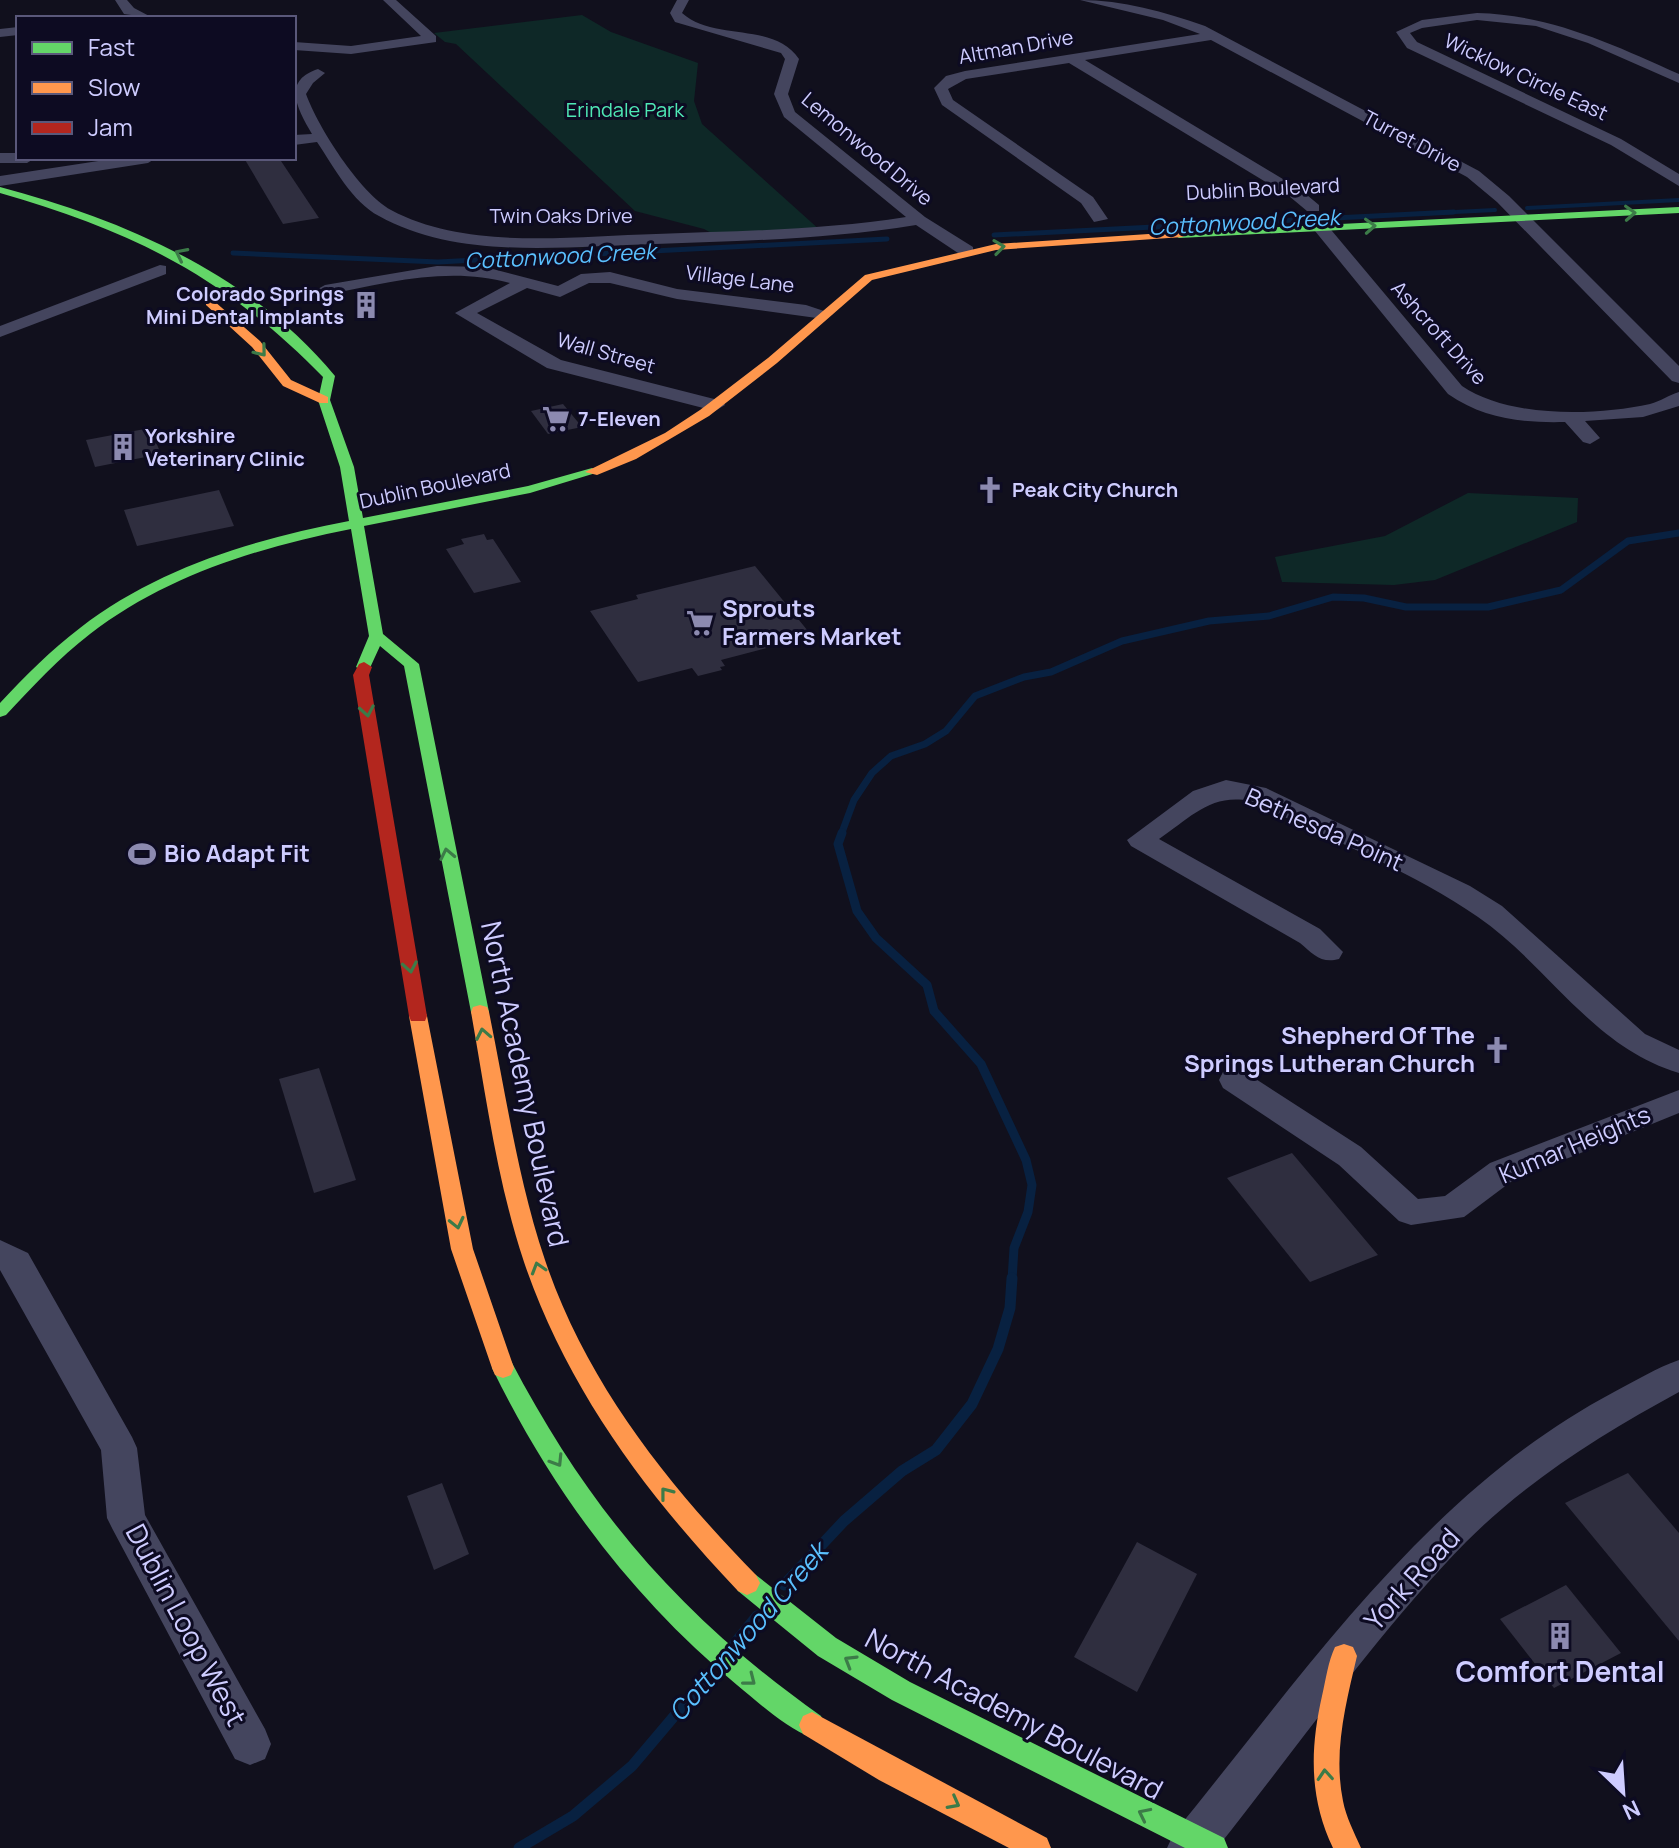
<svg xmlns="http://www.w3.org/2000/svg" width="1679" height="1848" font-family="Manrope,sans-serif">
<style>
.green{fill:#0e2827}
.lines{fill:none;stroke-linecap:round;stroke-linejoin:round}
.stream-far4{stroke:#082141;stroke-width:4}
.stream-far3{stroke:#082141;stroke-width:5}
.stream-far2{stroke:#082141;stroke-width:7}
.stream-far1{stroke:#082141;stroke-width:9}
.stream{stroke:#082141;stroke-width:11}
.building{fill:#2f2e3f}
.street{fill:#44455e;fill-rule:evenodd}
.fast{fill:#63d668;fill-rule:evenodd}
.slow{fill:#ff974d;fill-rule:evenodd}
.jam{fill:#b3261e;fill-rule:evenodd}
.oneway{stroke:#3c7b48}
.labels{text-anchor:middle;stroke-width:6;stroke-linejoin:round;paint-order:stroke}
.far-street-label{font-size:20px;fill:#ceccff;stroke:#0d0b22}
.far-park-label{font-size:20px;fill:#4fe8b5;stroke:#0d0b22}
.far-poi-label{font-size:20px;font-weight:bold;fill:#ceccff;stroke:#0d0b22;text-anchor:start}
.far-water-label{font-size:22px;font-style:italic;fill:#5ac0ff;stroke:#0d0b22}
.poi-label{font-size:24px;font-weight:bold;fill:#ceccff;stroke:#0d0b22;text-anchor:start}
.street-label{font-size:24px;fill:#ceccff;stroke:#0d0b22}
.water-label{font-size:26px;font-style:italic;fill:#5ac0ff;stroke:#0d0b22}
.near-street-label{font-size:28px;fill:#ceccff;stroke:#0d0b22}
.near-poi-label{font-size:28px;font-weight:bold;fill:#ceccff;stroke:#0d0b22}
</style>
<rect width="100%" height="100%" fill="#11101d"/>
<g class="green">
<path d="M 582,15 L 611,32 L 698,63 L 694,101 L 702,124 L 821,231 L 719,237 L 704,229 L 635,211 L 456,44 L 445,42 L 434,33 Z"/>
<path d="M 1468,493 L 1578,498 L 1577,522 L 1435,580 L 1394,585 L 1282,582 L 1275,557 L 1385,536 Z"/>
</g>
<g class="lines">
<g class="stream-far4">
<path d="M 1527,208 L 1679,200"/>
<path d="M 1414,214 L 1495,210"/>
</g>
<g class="stream-far3">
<path d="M 994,235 L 1454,212"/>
<path d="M 233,253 L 438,262 L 887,239"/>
</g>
<path class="stream-far2" d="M 841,835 L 854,800 L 872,773 L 891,756 L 925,744 L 946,731 L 975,696 L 1024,677 L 1051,672 L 1122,641 L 1209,621 L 1269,616 L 1333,597 L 1364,598 L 1406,607 L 1488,607 L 1561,590 L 1628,541 L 1679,533"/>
<path class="stream-far1" d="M 842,833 L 838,844 L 857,911 L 876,938 L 927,985 L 934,1011 L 981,1064 L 1026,1160 L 1032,1185 L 1028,1212 L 1014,1248 L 1012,1280"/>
<g class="stream">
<path d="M 784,1585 L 844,1521 L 902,1471 L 936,1450 L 972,1404 L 998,1349 L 1010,1308 L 1012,1278"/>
<path d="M 735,1643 L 757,1616"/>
<path d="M 519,1848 L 573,1816 L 632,1766 L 709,1675"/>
</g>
</g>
<g class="building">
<path d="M 244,158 L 279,158 L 319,218 L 283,224 Z"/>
<path d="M 563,404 L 582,427 L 548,434 L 531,411 Z"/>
<path d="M 150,428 L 161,454 L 95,467 L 86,440 Z"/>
<path d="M 219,490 L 234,526 L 137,546 L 124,510 Z"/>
<path d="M 484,534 L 487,540 L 493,539 L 521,582 L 474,593 L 446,549 L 464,544 L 461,539 Z"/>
<path d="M 755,566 L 812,636 L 721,660 L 725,666 L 720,667 L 722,670 L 698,676 L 692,668 L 638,682 L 590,611 L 638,599 L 636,595 Z"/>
<path d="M 319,1068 L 356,1180 L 314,1193 L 279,1079 Z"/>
<path d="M 1292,1153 L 1378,1255 L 1310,1282 L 1227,1178 Z"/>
<path d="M 1628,1473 L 1679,1533 L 1679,1641 L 1565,1503 Z"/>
<path d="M 442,1483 L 469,1554 L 434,1570 L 407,1496 Z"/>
<path d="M 1137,1542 L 1197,1574 L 1137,1692 L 1074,1657 Z"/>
<path d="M 1566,1585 L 1621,1653 L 1554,1688 L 1500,1619 Z"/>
</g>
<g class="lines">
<g class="street">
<path d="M 115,0 L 127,0 L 134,8 L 153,18 L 124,14 Z"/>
<path d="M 383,0 L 396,0 L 436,36 L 436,42 L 351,54 L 294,50 L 294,42 L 351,46 L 421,36 Z"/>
<path d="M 677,0 L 689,0 L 682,13 C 714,42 773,21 799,59 L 788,94 L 795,112 L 925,217 L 973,247 L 973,255 L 961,255 L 916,225 C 830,239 743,241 655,244 C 568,246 459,261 379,216 C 352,202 334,167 317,142 L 294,145 L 294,135 L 312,134 C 298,110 281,81 318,69 L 325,73 L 313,83 L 306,94 C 318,127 359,192 391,210 C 468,251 573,236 656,234 C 739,231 823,230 906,217 L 784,117 L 774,94 L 785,59 L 781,53 L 675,22 L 670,13 Z"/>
<path d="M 1080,0 C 1123,0 1164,12 1205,26 L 1479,171 L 1509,196 L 1679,366 L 1679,383 L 1672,381 L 1497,202 L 1467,177 L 1211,40 L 1085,60 L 1301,190 L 1319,205 L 1319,211 L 1307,211 L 1289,196 L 1069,63 L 966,79 L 948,89 L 953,100 L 1093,197 L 1108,219 L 1094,222 L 1081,203 L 942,105 L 934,88 L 946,76 L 965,71 L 1200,34 L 1163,20 Z"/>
<path d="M 1477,13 C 1551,15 1612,44 1679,74 L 1679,83 L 1588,43 L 1536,26 L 1477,20 L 1422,28 L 1410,33 L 1417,42 L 1621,139 L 1679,174 L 1679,186 L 1611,145 L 1407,48 L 1396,32 L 1422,20 Z"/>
<path d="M 18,27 L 18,35 L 0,37 L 0,29 Z"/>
<path d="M 0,153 L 18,153 L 18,158 L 35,158 L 27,163 L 0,163 Z"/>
<path d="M 118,158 L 156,158 L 148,163 L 0,186 L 0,176 Z"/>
<path d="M 1321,223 L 1327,225 L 1462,386 C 1509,418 1595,416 1650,404 C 1661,401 1669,395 1679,392 L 1679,406 L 1643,417 L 1585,421 L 1600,438 L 1590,444 L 1583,442 L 1565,422 C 1522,423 1484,419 1448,394 L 1315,231 L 1315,225 Z"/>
<path d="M 160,265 L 166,266 L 166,274 L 0,337 L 0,326 Z"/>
<path d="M 437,266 L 485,267 L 558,286 L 581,274 L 610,272 L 677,289 L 806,305 L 833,314 L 824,319 L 677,299 L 610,283 L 589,283 L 560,297 L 527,288 L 477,313 L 561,360 L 722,401 L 725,405 L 715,411 L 547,368 L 455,313 L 510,283 C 448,266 386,283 325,295 L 316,290 L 325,285 Z"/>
<path d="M 1226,780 L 1266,788 L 1470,886 L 1502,906 L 1645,1034 L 1679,1050 L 1679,1073 C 1592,1047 1549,966 1478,917 C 1409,869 1325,837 1250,801 C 1211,793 1190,818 1159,839 L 1320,929 L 1343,952 L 1339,959 C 1321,964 1313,954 1300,943 L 1131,846 L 1127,840 L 1193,791 Z"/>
<path d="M 1234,1069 L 1245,1072 L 1361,1147 L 1418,1199 L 1445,1196 L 1490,1163 L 1679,1090 L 1679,1113 L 1512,1181 L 1464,1217 L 1411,1225 L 1399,1221 L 1339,1165 L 1223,1088 L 1219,1080 L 1223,1072 Z"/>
<path d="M 0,1240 L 28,1253 L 132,1437 L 137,1448 L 145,1515 L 265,1729 L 271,1744 L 265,1759 L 250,1765 L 235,1759 L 113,1530 L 107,1518 L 101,1450 L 0,1270 Z"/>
<path d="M 1679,1360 L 1679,1392 C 1602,1434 1528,1480 1466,1542 C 1378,1632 1296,1749 1217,1848 L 1167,1848 L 1174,1833 C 1305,1673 1427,1491 1614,1392 C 1635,1381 1656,1368 1679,1360 Z"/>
</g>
<g class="fast">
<path d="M 0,187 C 124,220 251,274 335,376 L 330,400 L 354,467 L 363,518 L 528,486 L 592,468 L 599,472 L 530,493 L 364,526 L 383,634 L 419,664 L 489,1012 L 487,1017 L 473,1017 L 471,1012 L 404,666 L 380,646 L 369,670 L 364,672 L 356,667 L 369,636 L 351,529 C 259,547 165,576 90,634 C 59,658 32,687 6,715 L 0,717 L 0,703 C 25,676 51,650 80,628 C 157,568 255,539 349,521 L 340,467 L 318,400 L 323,377 C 225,277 133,231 0,193 Z"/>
<path d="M 1679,207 L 1679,213 L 1179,238 L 1174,235 L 1179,232 Z"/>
<path d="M 503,1358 L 511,1361 C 591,1513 681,1617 821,1716 L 825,1725 L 821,1734 L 812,1738 C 785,1727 760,1704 737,1685 C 632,1598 552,1491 492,1368 L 495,1361 Z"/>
<path d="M 747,1571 L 756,1575 L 836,1638 L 910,1682 L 1224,1838 L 1228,1848 L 1185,1848 L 892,1700 L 818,1656 L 738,1591 L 734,1583 L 738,1575 Z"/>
</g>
<g class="slow">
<path d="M 1179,232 L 1184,235 L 1183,237 L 996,250 L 872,280 L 777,363 L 709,416 L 636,459 L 597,475 L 585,472 L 665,433 L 700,410 L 768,358 L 865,275 L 996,244 Z"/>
<path d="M 206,301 L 214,301 L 260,341 L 291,380 L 328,397 L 328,403 L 320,403 L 283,386 L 252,347 L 206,305 Z"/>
<path d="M 480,1005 L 487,1007 L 489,1012 C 506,1095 518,1180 545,1260 C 586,1382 667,1484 756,1575 L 760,1583 L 756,1591 L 747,1595 L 738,1591 C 647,1495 567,1389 524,1262 C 497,1181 486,1096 471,1012 L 473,1007 Z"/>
<path d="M 418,1009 L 425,1011 L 427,1016 L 473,1249 L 514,1368 L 511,1375 L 503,1378 L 495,1375 L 492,1368 L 451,1249 L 409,1016 L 411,1011 Z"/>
<path d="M 1344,1644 L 1353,1647 L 1357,1656 C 1346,1703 1333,1752 1343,1801 C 1346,1817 1354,1832 1361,1848 L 1333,1848 C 1309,1798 1310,1749 1322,1696 C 1326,1679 1328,1662 1335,1647 Z"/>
<path d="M 812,1712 L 1047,1838 L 1051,1848 L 1009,1848 L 879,1780 L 803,1734 L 799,1725 L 803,1716 Z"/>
</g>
<path class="jam" d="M 364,662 L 372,667 L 369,675 L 427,1016 L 425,1021 L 411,1021 L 409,1016 L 353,675 L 359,664 Z"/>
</g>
<defs><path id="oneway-chevron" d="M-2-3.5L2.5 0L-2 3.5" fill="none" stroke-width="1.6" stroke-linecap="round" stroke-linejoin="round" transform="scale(2)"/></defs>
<g class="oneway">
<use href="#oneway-chevron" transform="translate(1630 213) rotate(-3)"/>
<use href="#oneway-chevron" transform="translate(1370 226) rotate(-3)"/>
<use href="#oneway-chevron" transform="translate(999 247) rotate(-8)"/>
<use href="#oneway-chevron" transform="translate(181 254) rotate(-153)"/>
<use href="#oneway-chevron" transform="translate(261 351) rotate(51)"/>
<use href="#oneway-chevron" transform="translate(367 711) rotate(80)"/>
<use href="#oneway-chevron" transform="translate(447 854) rotate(-102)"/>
<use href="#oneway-chevron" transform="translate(410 967) rotate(80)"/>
<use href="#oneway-chevron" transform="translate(483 1034) rotate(-101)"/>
<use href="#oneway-chevron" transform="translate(457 1223) rotate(77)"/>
<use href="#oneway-chevron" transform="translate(538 1268) rotate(-107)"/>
<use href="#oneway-chevron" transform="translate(557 1461) rotate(58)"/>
<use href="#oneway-chevron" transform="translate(666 1493) rotate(-128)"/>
<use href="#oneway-chevron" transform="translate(850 1661) rotate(-149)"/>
<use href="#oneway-chevron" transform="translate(750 1680) rotate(38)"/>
<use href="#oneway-chevron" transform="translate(1325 1775) rotate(-94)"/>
<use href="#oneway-chevron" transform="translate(954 1803) rotate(28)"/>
<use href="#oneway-chevron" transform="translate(1144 1814) rotate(-154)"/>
</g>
<defs>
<g id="building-bare" transform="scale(2.16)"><path d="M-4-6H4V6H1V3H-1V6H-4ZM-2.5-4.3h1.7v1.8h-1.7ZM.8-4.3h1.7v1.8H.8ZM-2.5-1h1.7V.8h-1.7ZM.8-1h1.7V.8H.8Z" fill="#8c8ab0" stroke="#0d0b22" stroke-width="2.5" paint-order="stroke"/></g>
<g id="supermarket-bare" transform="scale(2.16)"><path d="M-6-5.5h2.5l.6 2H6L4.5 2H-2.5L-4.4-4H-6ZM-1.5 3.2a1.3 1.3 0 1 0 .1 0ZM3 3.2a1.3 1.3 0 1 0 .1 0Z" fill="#8c8ab0" stroke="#0d0b22" stroke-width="2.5" paint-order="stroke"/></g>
<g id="church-bare" transform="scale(2.16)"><path d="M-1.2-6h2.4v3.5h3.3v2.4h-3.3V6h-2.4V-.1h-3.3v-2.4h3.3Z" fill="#8c8ab0" stroke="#0d0b22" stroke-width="2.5" paint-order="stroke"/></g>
<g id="stadium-bare" transform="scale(2.16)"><path d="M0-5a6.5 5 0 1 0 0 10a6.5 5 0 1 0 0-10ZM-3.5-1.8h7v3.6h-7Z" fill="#8c8ab0" stroke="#0d0b22" stroke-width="2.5" paint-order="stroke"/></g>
</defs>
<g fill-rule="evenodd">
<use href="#building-bare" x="366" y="305"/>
<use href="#supermarket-bare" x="556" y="419"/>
<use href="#building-bare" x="123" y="447"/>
<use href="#church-bare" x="990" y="490"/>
<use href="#supermarket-bare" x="700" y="623"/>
<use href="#stadium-bare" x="142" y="854"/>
<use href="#church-bare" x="1497" y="1050"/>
<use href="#building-bare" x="1560" y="1636"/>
</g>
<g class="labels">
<g class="far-street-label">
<text transform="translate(1016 47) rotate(-10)" y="7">Altman Drive</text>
<text transform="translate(1526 77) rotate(25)" y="7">Wicklow Circle East</text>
<text transform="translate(1412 141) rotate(28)" y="7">Turret Drive</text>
<text transform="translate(867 149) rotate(40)" y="7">Lemonwood Drive</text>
<text transform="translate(1263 189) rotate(-3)" y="7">Dublin Boulevard</text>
<text x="561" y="223">Twin Oaks Drive</text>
<text transform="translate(740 279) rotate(7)" y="7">Village Lane</text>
<text transform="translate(1439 333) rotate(48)" y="7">Ashcroft Drive</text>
<text transform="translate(606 353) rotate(16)" y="7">Wall Street</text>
<text transform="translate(435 486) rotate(-12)" y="7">Dublin Boulevard</text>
</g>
<g class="far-park-label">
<text x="625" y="117">Erindale Park</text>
</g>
<g class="far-poi-label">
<text x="344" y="301" text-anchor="end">Colorado Springs<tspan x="344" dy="23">Mini Dental Implants</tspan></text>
<text x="578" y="426">7-Eleven</text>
<text x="145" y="443">Yorkshire<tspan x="145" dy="23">Veterinary Clinic</tspan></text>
<text x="1012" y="497">Peak City Church</text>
</g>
<g class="far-water-label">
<text transform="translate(1244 222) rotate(-3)" y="8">Cottonwood Creek</text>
<text transform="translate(560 256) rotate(-3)" y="8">Cottonwood Creek</text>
</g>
<g class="poi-label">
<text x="722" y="617">Sprouts<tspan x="722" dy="28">Farmers Market</tspan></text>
<text x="164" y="862">Bio Adapt Fit</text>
<text x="1475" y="1044" text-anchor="end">Shepherd Of The<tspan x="1475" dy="28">Springs Lutheran Church</tspan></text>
</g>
<g class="street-label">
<text transform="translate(1324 830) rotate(24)" y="8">Bethesda Point</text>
<text transform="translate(1575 1145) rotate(-23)" y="8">Kumar Heights</text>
</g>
<g class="water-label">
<text transform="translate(748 1632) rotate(-49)" y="9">Cottonwood Creek</text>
</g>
<g class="near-street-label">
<text transform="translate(525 1084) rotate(78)" y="10">North Academy Boulevard</text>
<text transform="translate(1412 1579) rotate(-48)" y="10">York Road</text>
<text transform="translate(186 1625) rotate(62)" y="10">Dublin Loop West</text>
<text transform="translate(1014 1714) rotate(28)" y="10">North Academy Boulevard</text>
</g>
<g class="near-poi-label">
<text x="1560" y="1682">Comfort Dental</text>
</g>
</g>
<rect x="16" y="16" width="280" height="144" fill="#0d0b22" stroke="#5a587a" stroke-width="2"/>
<rect x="32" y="42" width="40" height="12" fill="#63d668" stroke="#5a587a" stroke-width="2"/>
<text x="88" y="56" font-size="24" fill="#ceccff">Fast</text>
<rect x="32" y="82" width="40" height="12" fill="#ff974d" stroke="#5a587a" stroke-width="2"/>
<text x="88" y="96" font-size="24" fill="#ceccff">Slow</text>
<rect x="32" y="122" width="40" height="12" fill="#b3261e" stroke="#5a587a" stroke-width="2"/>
<text x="88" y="136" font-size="24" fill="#ceccff">Jam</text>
<g transform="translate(1623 1792) rotate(155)" stroke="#0d0b22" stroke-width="6" paint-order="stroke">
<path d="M0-6L14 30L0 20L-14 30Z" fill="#ceccff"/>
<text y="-12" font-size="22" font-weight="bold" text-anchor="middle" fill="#ceccff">N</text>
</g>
</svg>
